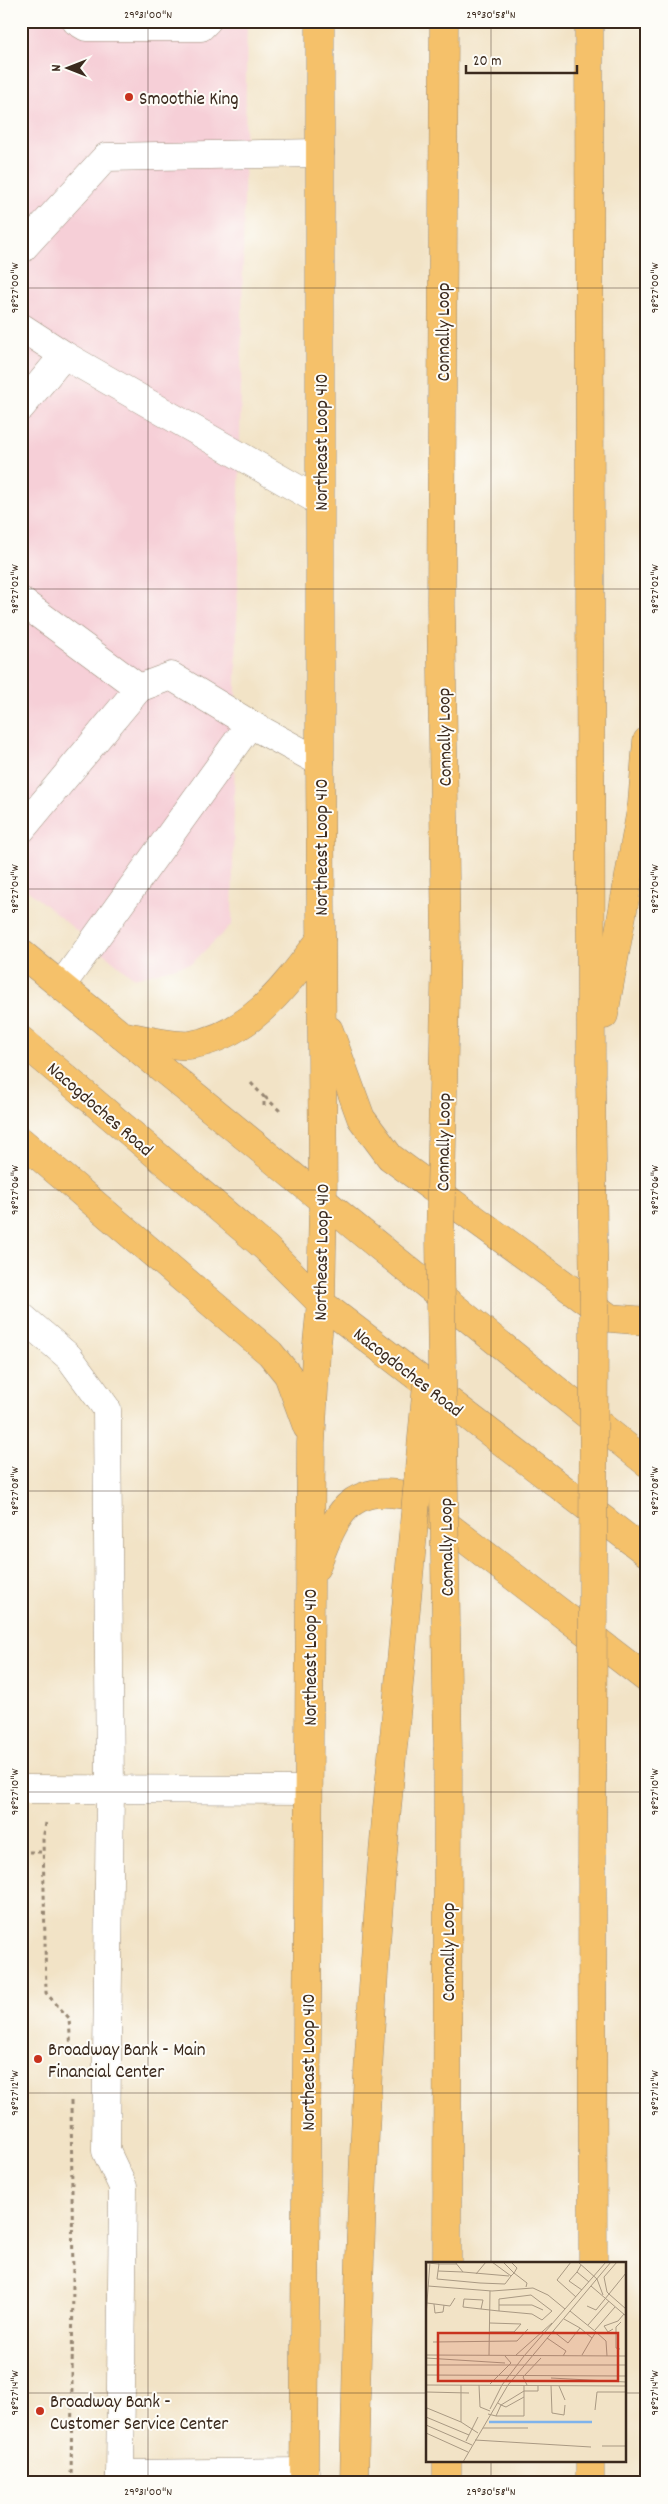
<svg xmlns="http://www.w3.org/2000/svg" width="668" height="2504" font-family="Dekko,sans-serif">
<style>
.built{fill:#f6cfd7}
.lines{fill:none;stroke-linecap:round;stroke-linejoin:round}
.minor-casing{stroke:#968672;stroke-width:29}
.major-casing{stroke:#968672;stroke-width:29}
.highway-casing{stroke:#968672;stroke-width:29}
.path{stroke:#968672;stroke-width:3;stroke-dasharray:4 4;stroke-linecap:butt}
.minor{stroke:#fff;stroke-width:28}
.major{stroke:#f5c16b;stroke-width:28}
.highway{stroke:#f5c16b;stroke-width:28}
.highway-bridge-casing{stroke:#968672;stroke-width:29;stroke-linecap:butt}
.highway-bridge{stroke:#f5c16b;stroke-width:28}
.ticks{fill:none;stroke:#3b2a1e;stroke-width:1;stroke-opacity:0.45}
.poi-dot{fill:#c8321e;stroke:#fdfcf7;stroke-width:2}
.labels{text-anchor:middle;stroke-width:4;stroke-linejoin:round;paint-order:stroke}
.poi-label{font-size:19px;fill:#3b2a1e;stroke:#fdfcf7;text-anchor:start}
.street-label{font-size:19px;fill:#3b2a1e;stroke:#fdfcf7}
.inset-river{fill:none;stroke:#7fb3ec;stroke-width:2.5}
.inset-road{fill:none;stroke:#a99983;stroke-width:1}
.view{fill:#c8321e;fill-opacity:0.15;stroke:#c8321e;stroke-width:2.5}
.inset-edge{fill:none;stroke:#3b2a1e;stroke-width:2.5}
.neatline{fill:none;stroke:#3b2a1e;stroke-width:2}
.ticks-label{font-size:12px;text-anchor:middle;fill:#3b2a1e}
</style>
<rect width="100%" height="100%" fill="#fdfcf7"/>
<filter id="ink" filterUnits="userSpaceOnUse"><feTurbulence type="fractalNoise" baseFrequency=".02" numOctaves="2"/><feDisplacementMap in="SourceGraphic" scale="10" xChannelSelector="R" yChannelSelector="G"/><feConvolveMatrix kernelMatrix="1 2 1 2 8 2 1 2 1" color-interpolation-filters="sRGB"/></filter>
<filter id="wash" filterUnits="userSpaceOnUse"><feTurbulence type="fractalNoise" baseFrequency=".0096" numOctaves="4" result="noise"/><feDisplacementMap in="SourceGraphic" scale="20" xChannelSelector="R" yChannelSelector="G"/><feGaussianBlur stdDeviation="1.12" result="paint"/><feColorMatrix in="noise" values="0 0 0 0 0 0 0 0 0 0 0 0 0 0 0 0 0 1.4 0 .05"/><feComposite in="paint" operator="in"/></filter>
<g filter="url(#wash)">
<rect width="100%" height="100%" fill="#f2e3c6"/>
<path class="built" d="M 21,21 L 247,21 L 232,924 L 192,963 L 134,978 L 21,885 Z"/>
</g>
<g filter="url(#ink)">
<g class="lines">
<g class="minor-casing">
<g id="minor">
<path d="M 76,21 L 86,27 L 201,27 L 207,21"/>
<path d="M 21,250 L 106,157 L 320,153"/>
<path d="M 21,327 L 64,355"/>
<path d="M 21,407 L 64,355 L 319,501"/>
<path d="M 21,601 L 139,688 L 21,830"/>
<path d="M 139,688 L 171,676 L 250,724"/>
<path d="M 61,986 L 250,724 L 320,762"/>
<path d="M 21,1316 L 69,1357 L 107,1409 L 110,1789 L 106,2151 L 123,2187 L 120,2483"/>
<path d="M 21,1789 L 308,1790"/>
<path d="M 120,2474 L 305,2472"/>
</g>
</g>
<g class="major-casing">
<g id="major">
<path d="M 21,953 C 229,1125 437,1294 647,1463"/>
<path d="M 329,1030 L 361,1118 L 390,1157 L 610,1318 L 647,1321"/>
<path d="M 121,1035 C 138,1038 175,1047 190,1045 C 252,1035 286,985 321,939"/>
<path d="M 21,1040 L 266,1248 L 321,1303 L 647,1553"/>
<path d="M 21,1141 L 270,1353 L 288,1375 L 307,1427"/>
<path d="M 316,1567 C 335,1517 347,1482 409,1496 L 647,1679"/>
<path d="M 304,2483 L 311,1443 L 316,1354 L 321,1303 L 323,1202 L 320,762 L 320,21"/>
</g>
</g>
<g class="highway-casing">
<g id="highway">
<path d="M 444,21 L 441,604 L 446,946"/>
<path d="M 589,21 L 591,1083"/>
<path d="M 604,1015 L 642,804 L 647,741"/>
<path d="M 592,1868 L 593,2263"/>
<path d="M 447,2263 L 448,1750"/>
<path d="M 354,2483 C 359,2234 368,1985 394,1737"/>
<path d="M 447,2483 L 447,2460"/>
<path d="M 590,2483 L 590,2460"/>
</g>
</g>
<g class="path">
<path d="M 251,1083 L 264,1097 L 264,1109"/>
<path d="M 265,1097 L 280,1111"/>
<path d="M 46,1823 L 43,1839 L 46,1993 L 69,2018 L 71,2052"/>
<path d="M 21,1852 L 43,1852"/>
<path d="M 71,2101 L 73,2280 L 71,2483"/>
</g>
<use href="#minor" class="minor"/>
<use href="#major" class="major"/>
<use href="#highway" class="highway"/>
<g class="highway-bridge-casing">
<g id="highway-bridge">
<path d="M 446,946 L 440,1240 L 448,1750"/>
<path d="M 591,1083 L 594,1307 L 592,1868"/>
<path d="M 394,1737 L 427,1384"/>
</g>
</g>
<use href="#highway-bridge" class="highway-bridge"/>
</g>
</g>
<path class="ticks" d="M 148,21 L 148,2483M 491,21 L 491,2263M 21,288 L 647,288M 21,589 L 647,589M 21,889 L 647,889M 21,1190 L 647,1190M 21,1491 L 647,1491M 21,1792 L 647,1792M 21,2093 L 647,2093M 21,2393 L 427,2393M 624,2393 L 647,2393M 491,2460 L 491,2483"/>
<g class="poi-dot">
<circle cx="129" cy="97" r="5"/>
<circle cx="38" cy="2059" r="5"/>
<circle cx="40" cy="2411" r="5"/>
</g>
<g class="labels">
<g class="poi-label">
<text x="139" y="104">Smoothie King</text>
<text x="48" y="2055">Broadway Bank - Main<tspan x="48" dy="22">Financial Center</tspan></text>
<text x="50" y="2407">Broadway Bank -<tspan x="50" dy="22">Customer Service Center</tspan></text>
</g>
<g class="street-label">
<text transform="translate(442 332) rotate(-90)" y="7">Connally Loop</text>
<text transform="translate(320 442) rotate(-90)" y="7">Northeast Loop 410</text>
<text transform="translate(443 737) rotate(-91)" y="7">Connally Loop</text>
<text transform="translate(320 847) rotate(-90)" y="7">Northeast Loop 410</text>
<text transform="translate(101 1108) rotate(41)" y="7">Nacogdoches Road</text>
<text transform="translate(442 1142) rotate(-89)" y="7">Connally Loop</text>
<text transform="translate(320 1252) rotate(-89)" y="7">Northeast Loop 410</text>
<text transform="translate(409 1371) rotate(38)" y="7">Nacogdoches Road</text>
<text transform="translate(445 1547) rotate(-91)" y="7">Connally Loop</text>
<text transform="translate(309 1657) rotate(-90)" y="7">Northeast Loop 410</text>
<text transform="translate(447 1952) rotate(-90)" y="7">Connally Loop</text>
<text transform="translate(307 2062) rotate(-90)" y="7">Northeast Loop 410</text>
</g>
</g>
<g transform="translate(426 2262)">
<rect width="200" height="200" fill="#f2e3c6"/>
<path class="inset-river" d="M 63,160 L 166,160"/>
<path class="inset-road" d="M 66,0 L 85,14 L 88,11 L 101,21 L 100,25M 77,0 L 88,11 L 91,6 L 85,0M 145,0 L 131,18 L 150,35M 152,0 L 171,17 L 177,33M 191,0 L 178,15 L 181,30 L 183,32 L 200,11M 0,1 L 13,2 L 12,9 L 37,10 L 29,0M 12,2 L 31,2M 155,3 L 151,10 L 163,20M 12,9 L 11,17 L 54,21 L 79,22 L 85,14M 37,10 L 83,14M 151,10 L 143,19 L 156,28M 50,12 L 60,0M 2,24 L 66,29 L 107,26 L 122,33 L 139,47M 165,24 L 200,54M 1,41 L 24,44 L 29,36M 8,42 L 9,51 L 17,50 L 18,43M 73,43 L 106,43 L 117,48M 161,44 L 170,48 L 183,32 L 200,47M 55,47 L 57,38 L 38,37 L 37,45 L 73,49 L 73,37 L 105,33 L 126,49 L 116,58 L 106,52 L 73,49M 144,49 L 170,70 L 166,76M 0,54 L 4,0M 162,63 L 183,39M 154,66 L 166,76 L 156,93M 187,67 L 182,70 L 178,64 L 192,59 L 198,52M 169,68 L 189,45M 127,69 L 142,81 L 154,66 L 138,57M 64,70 L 88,70 L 95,62 L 64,61M 170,70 L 180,79 L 181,94M 121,76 L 140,89 L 137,94M 7,80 L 91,79 L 102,67M 194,87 L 190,86 L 190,65 L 195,60M 0,93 L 200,94M 63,93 L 64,29M 90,93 L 126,61M 0,96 L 79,101M 0,103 L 200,103M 0,113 L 200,114M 125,116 L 200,120M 64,122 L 85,101 L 79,94M 0,123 L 200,124M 35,123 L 35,160 L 52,171M 53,123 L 54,145 L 64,149M 98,123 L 98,129 L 112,129 L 112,123M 101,123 L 97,115 L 115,96M 125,123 L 126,151 L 138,153 L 139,143M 133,124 L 139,138M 0,130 L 43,131M 64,147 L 76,123 L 98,94 L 180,0M 169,148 L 171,130 L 200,130 L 200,142M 0,150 L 1,146 L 35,160M 62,152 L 70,154 L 75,143 L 80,145 L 98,135M 70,154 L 98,154 L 98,129 L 75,143 L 72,141M 0,155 L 43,173M 0,163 L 46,183M 57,166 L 102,166M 0,171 L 42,190M 49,178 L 165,185M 40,179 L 52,155M 176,184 L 200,184M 37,200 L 82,123 L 185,0"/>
<path class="view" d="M 12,71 L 192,71 L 192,119 L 12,119 Z"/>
<rect width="200" height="200" class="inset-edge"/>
</g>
<rect width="668" height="2504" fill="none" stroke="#fdfcf7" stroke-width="55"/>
<g transform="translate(68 68) rotate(270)" stroke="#fdfcf7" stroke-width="4" paint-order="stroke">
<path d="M0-4L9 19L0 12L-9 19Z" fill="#3b2a1e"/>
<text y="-8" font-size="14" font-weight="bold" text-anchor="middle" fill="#3b2a1e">N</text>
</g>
<path d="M466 65v8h111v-8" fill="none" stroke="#3b2a1e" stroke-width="2.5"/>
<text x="473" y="65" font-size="15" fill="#3b2a1e" stroke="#fdfcf7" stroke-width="4" paint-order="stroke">20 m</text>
<rect x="28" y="28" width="612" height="2448" class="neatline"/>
<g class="ticks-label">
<text x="148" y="18">29°31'00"N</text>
<text x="491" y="18">29°30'58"N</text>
<text transform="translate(654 288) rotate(-90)" y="4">98°27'00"W</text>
<text transform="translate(14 288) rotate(-90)" y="4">98°27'00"W</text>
<text transform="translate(654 589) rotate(-90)" y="4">98°27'02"W</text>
<text transform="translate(14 589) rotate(-90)" y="4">98°27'02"W</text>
<text transform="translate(654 889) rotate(-90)" y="4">98°27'04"W</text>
<text transform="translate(14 889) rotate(-90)" y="4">98°27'04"W</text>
<text transform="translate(654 1190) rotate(-90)" y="4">98°27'06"W</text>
<text transform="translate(14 1190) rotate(-90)" y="4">98°27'06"W</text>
<text transform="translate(14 1491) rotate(-90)" y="4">98°27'08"W</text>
<text transform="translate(654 1491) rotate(-90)" y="4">98°27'08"W</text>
<text transform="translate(654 1792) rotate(-90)" y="4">98°27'10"W</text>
<text transform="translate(14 1792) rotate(-90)" y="4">98°27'10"W</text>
<text transform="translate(14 2093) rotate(-90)" y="4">98°27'12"W</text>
<text transform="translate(654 2093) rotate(-90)" y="4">98°27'12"W</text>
<text transform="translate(14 2393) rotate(-90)" y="4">98°27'14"W</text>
<text transform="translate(654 2393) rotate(-90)" y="4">98°27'14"W</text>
<text x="148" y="2495">29°31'00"N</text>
<text x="491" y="2495">29°30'58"N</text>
</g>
</svg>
